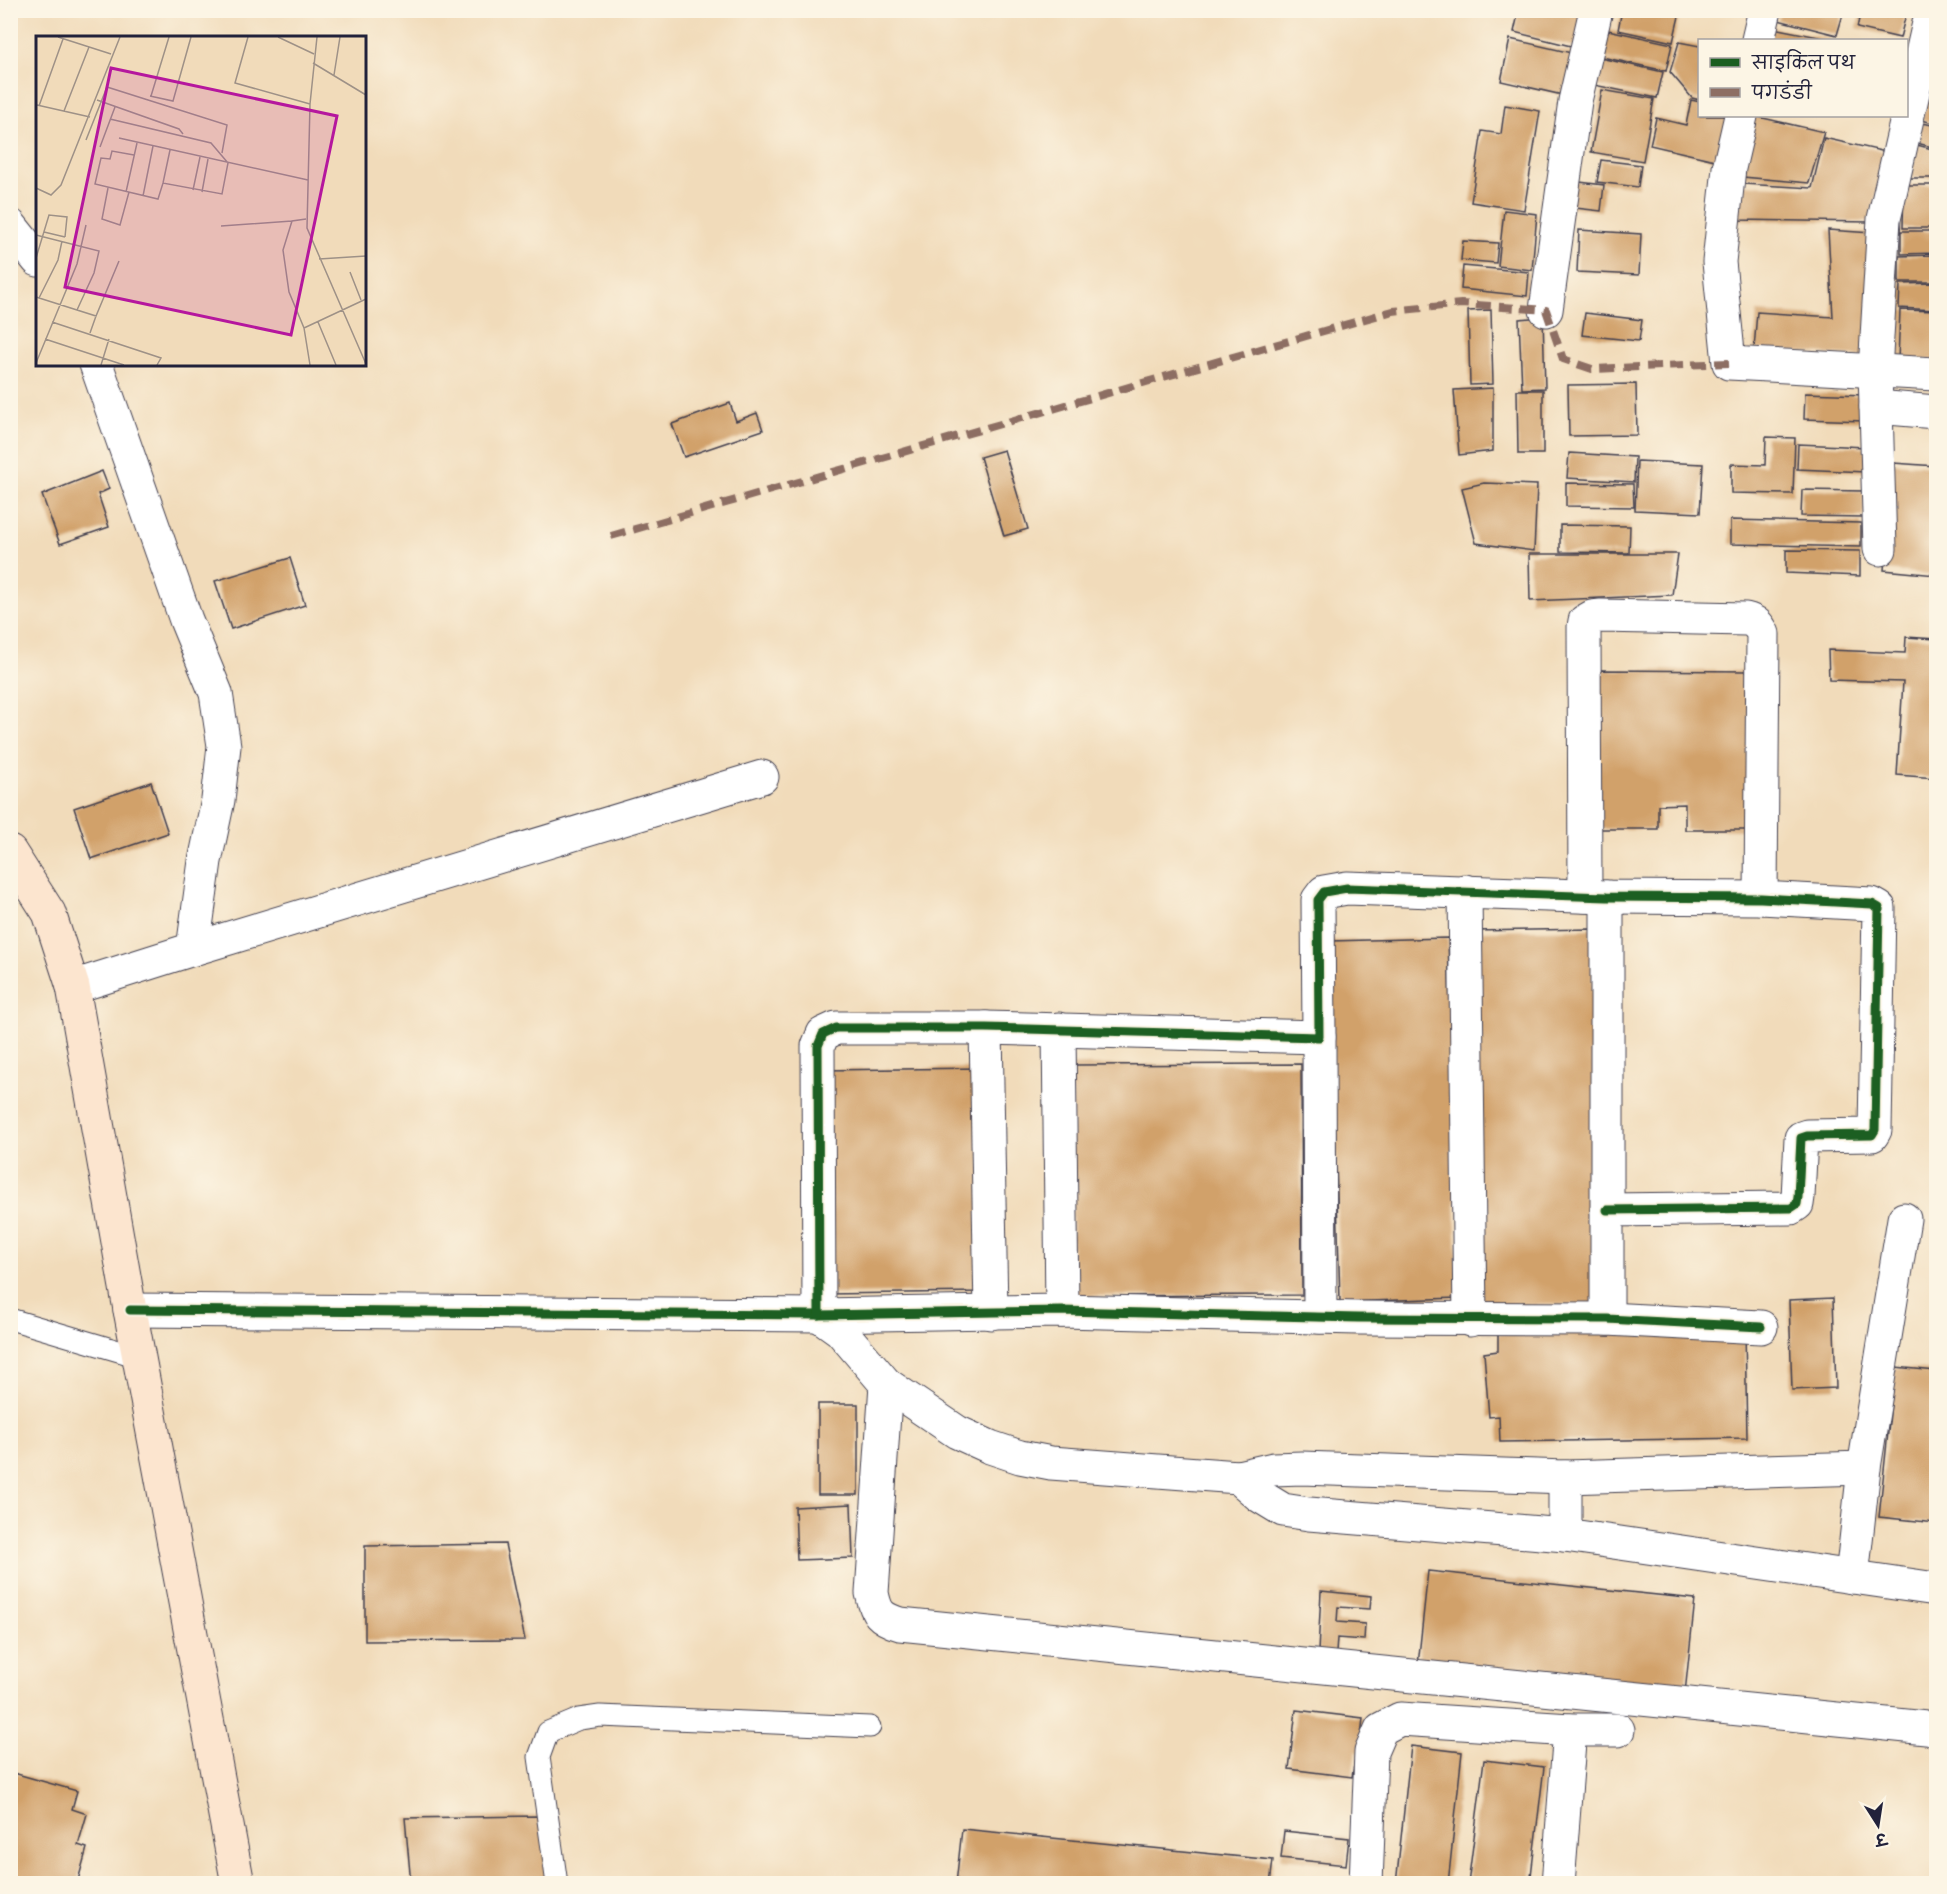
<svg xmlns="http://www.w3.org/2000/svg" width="1947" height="1894" font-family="'Gochi Hand','Playpen Sans Deva',sans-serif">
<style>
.building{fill:#d1a16a}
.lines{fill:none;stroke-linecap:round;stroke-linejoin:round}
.lane-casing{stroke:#413e4e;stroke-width:23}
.street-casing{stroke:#413e4e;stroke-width:35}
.secondary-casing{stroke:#413e4e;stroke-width:35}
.lane{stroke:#fff;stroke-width:21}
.street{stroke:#fff;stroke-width:33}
.secondary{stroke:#fce5cf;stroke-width:33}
.quiet{stroke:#8d6e63;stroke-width:8;stroke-dasharray:15 8;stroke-linecap:butt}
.cycleway-casing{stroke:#fcf5e5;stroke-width:13}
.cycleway{stroke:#1b5e20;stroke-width:9}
.inset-road{fill:none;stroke:#9e9187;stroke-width:1.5}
.view{fill:#b5179e;fill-opacity:0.15;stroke:#b5179e;stroke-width:3}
.inset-edge{fill:none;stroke:#22223b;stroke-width:3}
</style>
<rect width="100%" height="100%" fill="#fcf5e5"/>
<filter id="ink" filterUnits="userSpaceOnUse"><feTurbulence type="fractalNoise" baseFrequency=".0167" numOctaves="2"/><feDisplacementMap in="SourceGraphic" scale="12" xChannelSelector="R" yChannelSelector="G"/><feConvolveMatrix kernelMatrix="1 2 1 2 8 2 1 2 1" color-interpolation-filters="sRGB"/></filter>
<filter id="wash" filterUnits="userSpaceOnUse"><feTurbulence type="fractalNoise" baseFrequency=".008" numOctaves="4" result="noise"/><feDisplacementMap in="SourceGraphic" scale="24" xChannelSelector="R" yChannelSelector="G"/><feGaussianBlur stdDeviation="1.35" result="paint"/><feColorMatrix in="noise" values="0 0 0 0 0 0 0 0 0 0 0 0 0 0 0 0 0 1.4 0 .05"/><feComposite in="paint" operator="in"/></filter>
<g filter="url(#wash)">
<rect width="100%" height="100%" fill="#f1dbba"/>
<g id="blocks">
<g class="building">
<path d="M 1519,10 L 1589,10 L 1579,48 L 1514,32 Z"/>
<path d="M 1622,10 L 1680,12 L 1673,42 L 1618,30 Z"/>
<path d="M 1781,10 L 1842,10 L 1844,11 L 1837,35 L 1778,20 Z"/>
<path d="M 1861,10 L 1928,10 L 1926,19 L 1906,14 L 1900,38 L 1857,28 Z"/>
<path d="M 1773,28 L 1829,39 L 1829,40 L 1771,40 Z"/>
<path d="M 1608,30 L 1672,44 L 1666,71 L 1602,57 Z"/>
<path d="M 1510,39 L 1576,54 L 1567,96 L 1501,81 Z"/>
<path d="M 1679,42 L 1700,46 L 1700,100 L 1692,98 L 1670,72 Z"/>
<path d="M 1600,58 L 1663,72 L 1657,98 L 1594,85 Z"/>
<path d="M 1602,90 L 1654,99 L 1643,161 L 1591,152 Z"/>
<path d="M 1929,97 L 1936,100 L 1936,124 L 1922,120 Z"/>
<path d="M 1691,100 L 1700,102 L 1700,116 L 1730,116 L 1719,161 L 1650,145 L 1656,118 L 1686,125 Z"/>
<path d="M 1505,105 L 1540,111 L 1524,210 L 1471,202 L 1482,131 L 1501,134 Z"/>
<path d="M 1754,116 L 1824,132 L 1809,183 L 1743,177 Z"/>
<path d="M 1923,123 L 1936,126 L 1936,148 L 1917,143 Z"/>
<path d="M 1824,138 L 1886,152 L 1870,222 L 1736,220 L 1743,184 L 1812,188 Z"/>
<path d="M 1917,145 L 1936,150 L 1936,178 L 1910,178 Z"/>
<path d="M 1601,160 L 1641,165 L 1638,187 L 1597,182 Z"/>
<path d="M 1571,181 L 1604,185 L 1601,211 L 1567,207 Z"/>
<path d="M 1904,185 L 1936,185 L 1936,228 L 1903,228 Z"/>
<path d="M 1504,210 L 1537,214 L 1532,270 L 1498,266 Z"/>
<path d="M 1579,230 L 1641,234 L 1639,275 L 1577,272 Z"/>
<path d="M 1828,230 L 1872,233 L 1867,357 L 1754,349 L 1757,312 L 1833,317 Z"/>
<path d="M 1901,231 L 1936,231 L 1936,253 L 1901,254 Z"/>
<path d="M 1463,241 L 1498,243 L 1496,263 L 1461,260 Z"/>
<path d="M 1936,255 L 1936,282 L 1899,282 L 1899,256 Z"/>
<path d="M 1463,266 L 1529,272 L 1527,296 L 1461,289 Z"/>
<path d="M 1936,283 L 1936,310 L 1899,308 L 1900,284 Z"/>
<path d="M 1491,310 L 1493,384 L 1470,385 L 1468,311 Z"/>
<path d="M 1900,310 L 1936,311 L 1936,360 L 1898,360 Z"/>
<path d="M 1585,313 L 1642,320 L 1639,341 L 1582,335 Z"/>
<path d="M 1543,317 L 1545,388 L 1522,389 L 1519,319 Z"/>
<path d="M 1636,384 L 1637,435 L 1569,436 L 1568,385 Z"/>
<path d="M 1493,388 L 1493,451 L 1459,455 L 1454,390 Z"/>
<path d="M 1517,390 L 1543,390 L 1543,454 L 1518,454 Z"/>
<path d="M 1805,393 L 1865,395 L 1864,421 L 1804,419 Z"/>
<path d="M 730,403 L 736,421 L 757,413 L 763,430 L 684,457 L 672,424 Z"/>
<path d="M 1766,437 L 1795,438 L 1793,494 L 1731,493 L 1731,464 L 1765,465 Z"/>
<path d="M 1798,444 L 1866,447 L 1866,472 L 1797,469 Z"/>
<path d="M 1004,450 L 1028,529 L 1004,536 L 980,457 Z"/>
<path d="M 1569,453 L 1635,457 L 1634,482 L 1567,478 Z"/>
<path d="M 1637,461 L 1703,464 L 1700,513 L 1635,510 Z"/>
<path d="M 1893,463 L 1936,466 L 1936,575 L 1884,570 Z"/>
<path d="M 102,471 L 109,489 L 98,494 L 109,527 L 60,544 L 42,495 Z"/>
<path d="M 1484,483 L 1537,485 L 1534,551 L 1476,543 L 1462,488 Z"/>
<path d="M 1566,483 L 1633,484 L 1634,507 L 1566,506 Z"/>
<path d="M 1802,490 L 1864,491 L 1864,517 L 1801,516 Z"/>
<path d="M 1730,520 L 1861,523 L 1861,547 L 1730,544 Z"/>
<path d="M 1560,525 L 1630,526 L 1629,553 L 1560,552 Z"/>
<path d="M 1786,550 L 1860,551 L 1860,576 L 1786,573 Z"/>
<path d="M 1529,554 L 1678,554 L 1672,595 L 1530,601 Z"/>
<path d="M 290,558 L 305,605 L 231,629 L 215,581 Z"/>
<path d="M 1906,637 L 1936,639 L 1936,778 L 1897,775 L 1903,682 L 1829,680 L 1828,650 L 1905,653 Z"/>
<path d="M 1598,670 L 1749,671 L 1750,830 L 1685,830 L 1685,804 L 1658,805 L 1658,829 L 1599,829 Z"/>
<path d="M 151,782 L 168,833 L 91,859 L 74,808 Z"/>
<path d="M 1592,929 L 1598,1304 L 1479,1306 L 1474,931 Z"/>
<path d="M 1448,938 L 1458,1298 L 1340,1302 L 1330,941 Z"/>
<path d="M 1301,1064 L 1302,1295 L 1072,1296 L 1072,1065 Z"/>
<path d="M 981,1068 L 982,1292 L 825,1294 L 824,1070 Z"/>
<path d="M 1833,1298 L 1836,1388 L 1792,1390 L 1789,1300 Z"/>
<path d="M 1745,1330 L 1747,1438 L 1500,1442 L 1499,1416 L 1489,1417 L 1484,1353 L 1498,1351 L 1498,1334 Z"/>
<path d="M 1895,1367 L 1936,1371 L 1936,1523 L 1879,1517 Z"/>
<rect x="818" y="1404" width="40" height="91"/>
<path d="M 851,1504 L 853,1558 L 797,1560 L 795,1507 Z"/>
<path d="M 505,1544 L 525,1640 L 365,1641 L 365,1546 Z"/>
<path d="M 1428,1571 L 1695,1599 L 1685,1693 L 1418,1665 Z"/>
<path d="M 1321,1591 L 1371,1596 L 1370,1609 L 1338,1607 L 1337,1622 L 1365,1624 L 1364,1640 L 1337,1638 L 1336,1653 L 1318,1652 Z"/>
<path d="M 1296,1710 L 1363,1718 L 1359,1753 L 1356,1752 L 1352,1777 L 1289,1769 Z"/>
<path d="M 1411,1746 L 1462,1752 L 1448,1884 L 1396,1884 Z"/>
<path d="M 1484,1760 L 1544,1767 L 1530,1884 L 1468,1884 Z"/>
<path d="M 10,1772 L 77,1791 L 72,1809 L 87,1814 L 78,1845 L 87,1848 L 77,1884 L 10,1884 Z"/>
<path d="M 540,1816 L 552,1884 L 411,1884 L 405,1818 Z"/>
<path d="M 962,1829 L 1273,1860 L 1270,1884 L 956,1884 Z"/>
<path d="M 1284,1831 L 1349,1838 L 1346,1865 L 1281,1858 Z"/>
</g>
</g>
</g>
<g filter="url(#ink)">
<use href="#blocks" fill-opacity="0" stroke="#413e4e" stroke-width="1.5"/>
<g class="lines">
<g class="lane-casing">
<g id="lane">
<path d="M 10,1319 L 139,1357"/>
<path d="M 557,1884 L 539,1757 L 548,1732 L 579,1719 L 600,1716 L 870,1727"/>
</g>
</g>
<g class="street-casing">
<g id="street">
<path d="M 1758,40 L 1765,10"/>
<path d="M 1741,116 L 1729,168 L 1719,262 L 1729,363 L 1936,374"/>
<path d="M 10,225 L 38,260"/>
<path d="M 1546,310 L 1575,101 L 1596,10"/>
<path d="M 1876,407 L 1936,412"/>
<path d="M 1880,549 L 1875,371 L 1884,219 L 1932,10"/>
<path d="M 1465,891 L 1470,1320"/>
<path d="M 1585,896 L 1584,627 L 1585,621 L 1592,617 L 1601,616 L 1746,619 C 1755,621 1759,625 1763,634 L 1761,898"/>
<path d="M 1607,897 L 1607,1319"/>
<path d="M 193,949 L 762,777"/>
<path d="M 73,987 L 193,949 L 205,861 L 218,800 L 224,746 L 216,693 L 186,620 L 96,364"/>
<path d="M 986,1028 L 991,1313"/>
<path d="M 1059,1029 L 1062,1311"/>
<path d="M 1319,1037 L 1320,1317"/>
<path d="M 130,1310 L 819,1315 L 1062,1311 L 1358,1318 L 1607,1319 L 1761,1327"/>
<path d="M 819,1315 L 818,1046 L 823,1034 L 836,1028 L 986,1028 L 1319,1037 L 1318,900 L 1324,892 L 1347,888 L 1607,897 L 1761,898 L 1872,904 L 1879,908 L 1875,1130 L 1872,1135 L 1807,1136 L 1801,1138 L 1798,1197 L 1797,1204 L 1791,1208 L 1607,1210"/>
<path d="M 819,1315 L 840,1330 L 886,1384 L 957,1432 L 990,1447 L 1020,1457 L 1051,1463 L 1238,1477 L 1273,1469 L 1302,1468 L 1565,1477 L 1864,1468"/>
<path d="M 886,1384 L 872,1593 C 876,1613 880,1618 900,1624 L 1936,1729"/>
<path d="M 1238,1477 L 1260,1496 L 1283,1510 L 1309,1514 L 1565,1535 L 1936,1589"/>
<path d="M 1565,1477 L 1565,1535"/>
<path d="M 1852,1577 L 1864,1468 L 1904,1219"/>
<path d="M 1366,1884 L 1371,1752 L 1381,1729 L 1400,1719 L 1570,1730 L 1618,1730"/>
<path d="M 1558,1884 L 1570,1730"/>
</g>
</g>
<g class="secondary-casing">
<path id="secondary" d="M 10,852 L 49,913 L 73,987 L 130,1310 L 238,1884"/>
</g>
<use href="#lane" class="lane"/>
<use href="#street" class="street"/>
<use href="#secondary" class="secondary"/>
<path class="quiet" d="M 611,536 L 1393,311 L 1461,304 L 1546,310 L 1563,359 L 1592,369 L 1729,363"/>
<g class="cycleway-casing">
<g id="cycleway">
<path d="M 130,1310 L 819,1315 L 1062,1311 L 1358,1318 L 1607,1319 L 1761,1327"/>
<path d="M 819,1315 L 818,1046 L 823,1034 L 836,1028 L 986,1028 L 1319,1037 L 1318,900 L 1324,892 L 1347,888 L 1607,897 L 1761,898 L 1872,904 L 1879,908 L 1875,1130 L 1872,1135 L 1807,1136 L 1801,1138 L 1798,1197 L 1797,1204 L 1791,1208 L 1607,1210"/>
</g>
</g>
<use href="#cycleway" class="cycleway"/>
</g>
</g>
<g transform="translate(36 36)">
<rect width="330" height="330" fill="#f1dbba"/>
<path class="inset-road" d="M 22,1 L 75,18M 212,1 L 199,47 L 274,68M 242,1 L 278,18M 281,1 L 274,68 L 271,192 L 330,328M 277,27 L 330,59M 298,39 L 304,1M 114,60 L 137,65 L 155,1M 115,60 L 133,1M 61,64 L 143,93 L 147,98M 1,69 L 54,81M 3,70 L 27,3M 28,75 L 53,11M 74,83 L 175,107 L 192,127 L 186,158 L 127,147 L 122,163 L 59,148 L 65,122 L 74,123 L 76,115 L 98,119M 83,102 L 272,144M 50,104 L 71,51 L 191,89 L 186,117M 64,111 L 79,71M 127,147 L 134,114M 0,152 L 15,159 L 25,149 L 84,1M 72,152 L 66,183 L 84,189 L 93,156M 157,154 L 164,121M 90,156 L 101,107M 166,156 L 172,123M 107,160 L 117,110M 270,183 L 256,185 L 247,214 L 253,256 L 268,292 L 274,329M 185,190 L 256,185M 8,196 L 29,201M 0,199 L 63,215 L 58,237 L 41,274M 0,222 L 13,179 L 31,181 L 29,201M 283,223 L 330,220M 314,236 L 325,264M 0,261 L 60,280 L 83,225M 3,262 L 22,224 L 26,205M 16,286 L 125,322 L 121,329M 282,286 L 300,329M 268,292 L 330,263M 54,297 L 60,280M 9,303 L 88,329M 0,327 L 41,228 L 50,189M 65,329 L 73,303"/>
<path class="view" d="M 75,32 L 301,80 L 255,299 L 29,251 Z"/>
<rect width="330" height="330" class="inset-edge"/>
</g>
<rect width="1947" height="1894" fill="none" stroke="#fcf5e5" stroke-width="36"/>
<rect x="1698" y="39" width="210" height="78" fill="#fcf5e5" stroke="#a5a1a1" stroke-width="1.5"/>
<rect x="1710" y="58" width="30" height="9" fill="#1b5e20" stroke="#a5a1a1" stroke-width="1.5"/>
<text x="1752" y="69" font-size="18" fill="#22223b">साइकिल पथ</text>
<rect x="1710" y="88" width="30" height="9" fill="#8d6e63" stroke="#a5a1a1" stroke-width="1.5"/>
<text x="1752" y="99" font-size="18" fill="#22223b">पगडंडी</text>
<g transform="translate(1878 1825) rotate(168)" stroke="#fcf5e5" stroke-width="4.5" paint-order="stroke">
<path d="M0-4.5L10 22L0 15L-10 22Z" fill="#22223b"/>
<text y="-9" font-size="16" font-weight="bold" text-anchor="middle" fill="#22223b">उ</text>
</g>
</svg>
